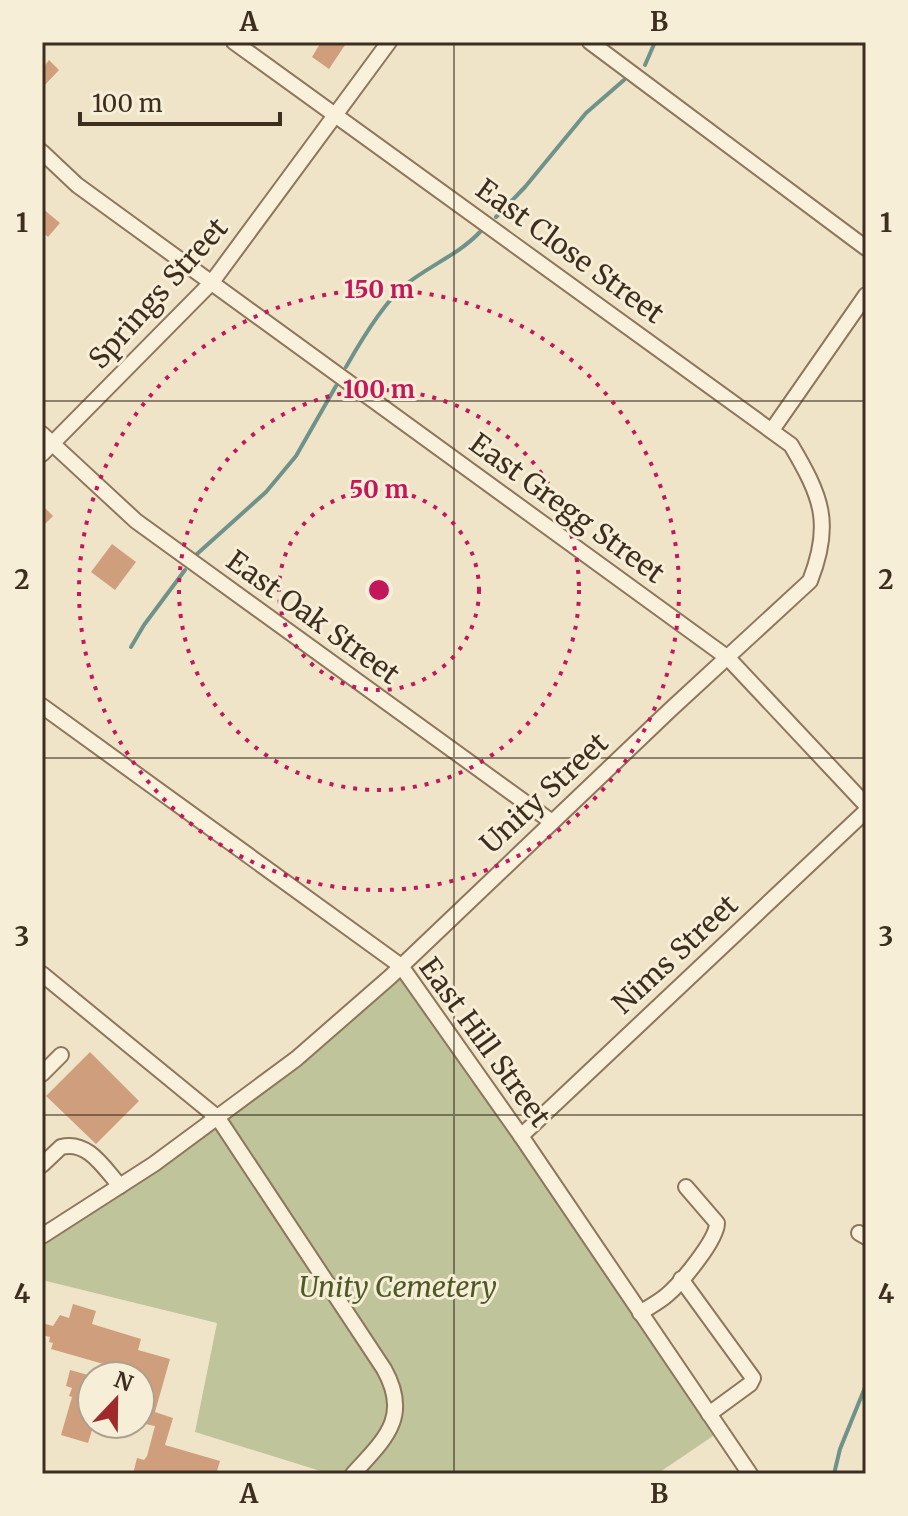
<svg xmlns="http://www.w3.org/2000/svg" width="908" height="1516" font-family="Merriweather,serif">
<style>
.cemetery{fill:#bfc49a}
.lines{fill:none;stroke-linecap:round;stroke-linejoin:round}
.stream{stroke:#6f938a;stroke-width:4}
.building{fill:#cf9f7d}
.minor-casing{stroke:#8d765c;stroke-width:18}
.minor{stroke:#faf1dc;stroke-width:14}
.grid{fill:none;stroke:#3d2e20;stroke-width:2;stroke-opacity:0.55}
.ring{fill:none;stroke:#c2185b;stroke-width:4;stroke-dasharray:4 8}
.labels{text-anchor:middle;stroke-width:6;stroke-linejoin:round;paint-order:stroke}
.street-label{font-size:28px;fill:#3d2e20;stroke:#f7eed8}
.park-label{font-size:28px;font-style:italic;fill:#4d5a26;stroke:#f7eed8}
.centre{fill:#c2185b;stroke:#f7eed8;stroke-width:4}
.ring-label{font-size:24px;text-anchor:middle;font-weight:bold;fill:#c2185b;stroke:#f7eed8;stroke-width:6;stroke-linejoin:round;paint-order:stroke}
.neatline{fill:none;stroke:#3d2e20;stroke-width:3}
.grid-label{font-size:26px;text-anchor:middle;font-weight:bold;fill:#3d2e20}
</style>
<rect width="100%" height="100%" fill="#f0e4c8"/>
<path class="cemetery" d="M 400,970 L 719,1432 L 657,1474 L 330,1474 L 195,1432 L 217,1323 L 42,1280 L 42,1238 L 152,1168 Z"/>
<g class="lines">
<g class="stream">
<path d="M 645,65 L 655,42"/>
<path d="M 496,217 L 525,187 L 586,113 L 624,80"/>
<path d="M 346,367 C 359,344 384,303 404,286 C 428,266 458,255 480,232"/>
<path d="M 197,554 L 266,492 L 296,456 L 336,386"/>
<path d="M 131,647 L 144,625 L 185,570"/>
<path d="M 834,1474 L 840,1449 L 866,1385"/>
</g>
</g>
<g class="building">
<path d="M 321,42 L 347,42 L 329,69 L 312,57 Z"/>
<path d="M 49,60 L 59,70 L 42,88 L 42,62 L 45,65 Z"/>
<path d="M 42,208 L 60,223 L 48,237 L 42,232 Z"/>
<path d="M 42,505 L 53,516 L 42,527 Z"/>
<path d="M 112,544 L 136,562 L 115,590 L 91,572 Z"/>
<path d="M 90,1052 L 139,1101 L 96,1144 L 46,1096 Z"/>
<path d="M 73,1304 L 96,1311 L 92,1324 L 141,1339 L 138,1350 L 170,1359 L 155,1412 L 173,1418 L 165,1445 L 220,1461 L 216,1474 L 133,1474 L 137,1458 L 144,1460 L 147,1456 L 155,1426 L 140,1423 L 140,1376 L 127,1376 L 128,1371 L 51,1349 L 53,1343 L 49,1342 L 50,1337 L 42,1335 L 42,1323 L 53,1326 L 60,1315 L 69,1318 Z"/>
<path d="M 70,1370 L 92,1376 L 94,1424 L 88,1443 L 61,1435 L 72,1397 L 69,1396 L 72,1388 L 66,1386 Z"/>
</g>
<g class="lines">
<g class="minor-casing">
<g id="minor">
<path d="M 590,42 L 866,248"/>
<path d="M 42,152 L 77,185 L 728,658 L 866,805"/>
<path d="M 772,430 L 866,295"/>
<path d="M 42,434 L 136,521 L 552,822"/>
<path d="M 42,454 L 212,282 L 389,42"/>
<path d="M 42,706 L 401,966 L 521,1136 L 750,1474"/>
<path d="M 42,974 L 218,1118 L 384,1369 C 411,1417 385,1439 353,1474"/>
<path d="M 42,1074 L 61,1055"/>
<path d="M 521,1136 L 866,811"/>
<path d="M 42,1165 L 61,1147 C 88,1140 104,1168 120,1186"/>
<path d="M 859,1233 L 866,1237"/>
<path d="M 42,1236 L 154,1164 L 296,1059 L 390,977 L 670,710 L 810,581 C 833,523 821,496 791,445 L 234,42"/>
<path d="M 681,1279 L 753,1378 L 750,1384 L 709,1414"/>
<path d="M 640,1313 C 649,1307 659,1302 667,1295 C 681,1283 717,1240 717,1223 L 686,1187"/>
</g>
</g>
<use href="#minor" class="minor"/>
</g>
<path class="grid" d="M 454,42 L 454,1474M 42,401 L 866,401M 42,758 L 866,758M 42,1115 L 866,1115"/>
<g class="ring">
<circle cx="379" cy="590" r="100"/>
<circle cx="379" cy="590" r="200"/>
<circle cx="379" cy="590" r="300"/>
</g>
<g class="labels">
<g class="street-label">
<text transform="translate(570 251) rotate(36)" y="10">East Close Street</text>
<text transform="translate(158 293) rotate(-48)" y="10">Springs Street</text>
<text transform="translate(567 508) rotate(36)" y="10">East Gregg Street</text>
<text transform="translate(313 617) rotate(36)" y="10">East Oak Street</text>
<text transform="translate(544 793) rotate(-43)" y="10">Unity Street</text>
<text transform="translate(675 954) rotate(-43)" y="10">Nims Street</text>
<text transform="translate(485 1042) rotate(54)" y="10">East Hill Street</text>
</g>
<g class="park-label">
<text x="398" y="1297">Unity Cemetery</text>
</g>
</g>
<circle cx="379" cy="590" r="12" class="centre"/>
<g class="ring-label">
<text x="379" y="298">150 m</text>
<text x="379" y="398">100 m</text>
<text x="379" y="498">50 m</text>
</g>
<rect width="908" height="1516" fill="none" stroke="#f7eed8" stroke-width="88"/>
<g transform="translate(116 1400) rotate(22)"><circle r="38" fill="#f7eed8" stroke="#ada18e" stroke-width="2"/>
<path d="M0-6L14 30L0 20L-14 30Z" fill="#9e2a2b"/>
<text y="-12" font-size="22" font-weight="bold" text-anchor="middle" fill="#3d2e20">N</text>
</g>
<path d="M80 112v12h200v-12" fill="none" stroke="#3d2e20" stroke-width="4"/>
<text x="92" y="112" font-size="24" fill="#3d2e20" stroke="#f7eed8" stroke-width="6" paint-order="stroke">100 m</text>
<rect x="44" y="44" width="820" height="1428" class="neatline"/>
<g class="grid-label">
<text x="249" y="31">A</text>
<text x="659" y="31">B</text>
<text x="22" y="232">1</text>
<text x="886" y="232">1</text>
<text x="22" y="589">2</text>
<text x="886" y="589">2</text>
<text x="22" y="946">3</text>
<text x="886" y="946">3</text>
<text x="22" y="1303">4</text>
<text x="886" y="1303">4</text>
<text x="249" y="1503">A</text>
<text x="659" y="1503">B</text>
</g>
</svg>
